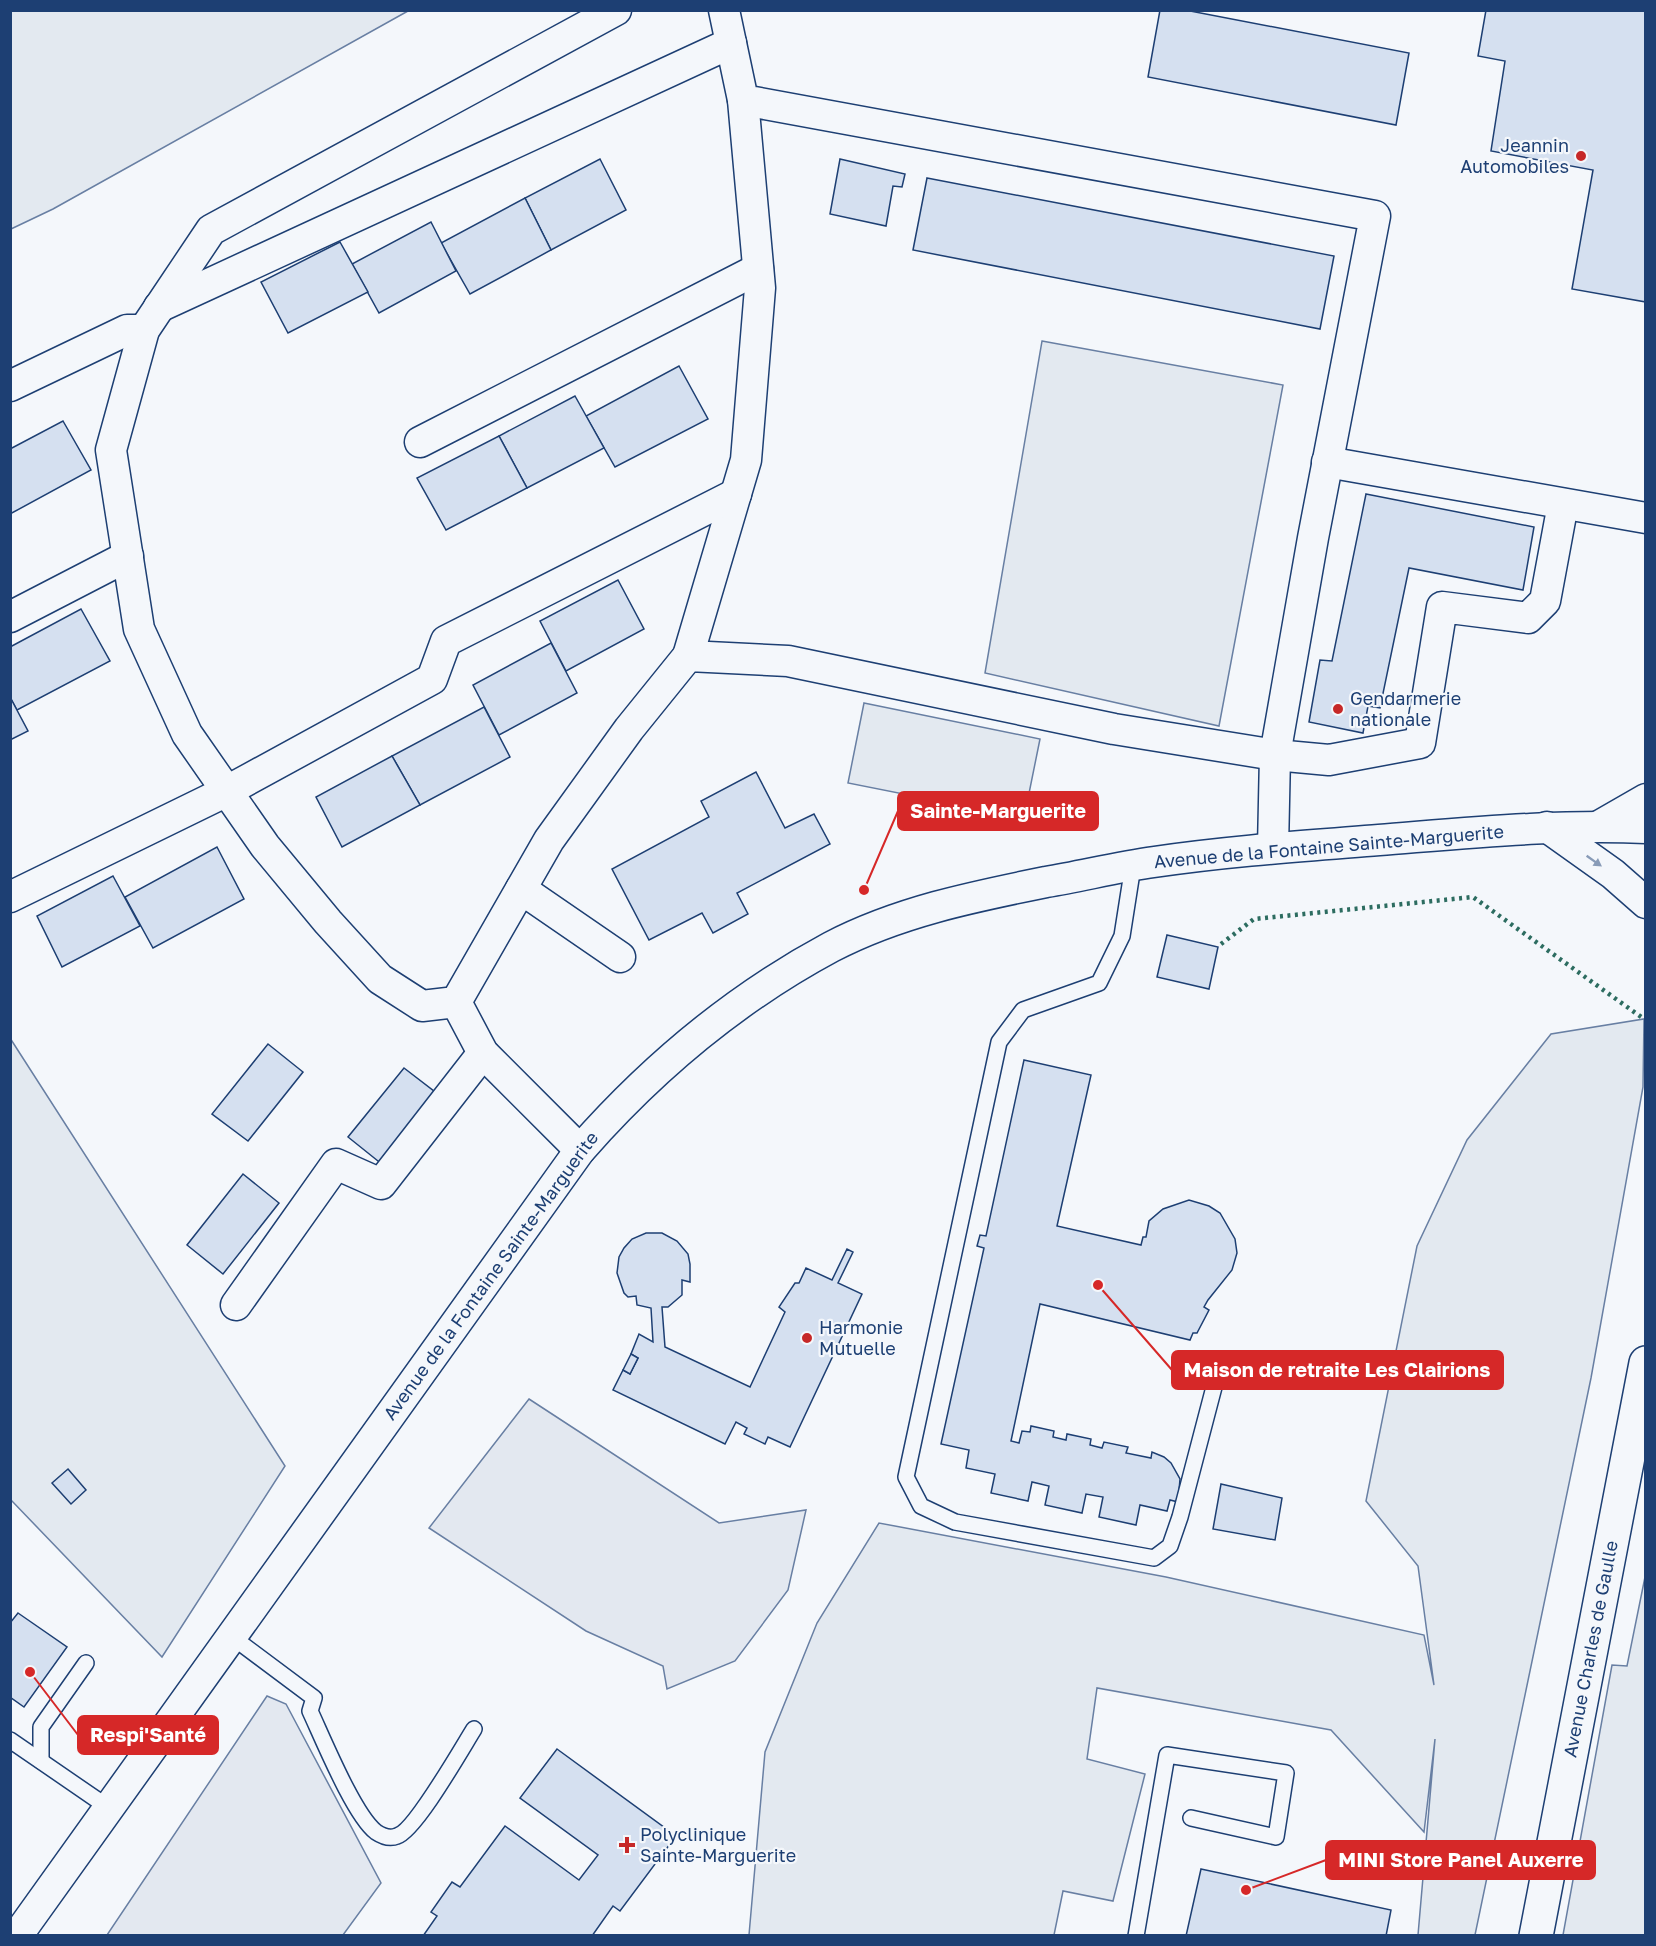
<svg xmlns="http://www.w3.org/2000/svg" width="1656" height="1946" font-family="'Golos Text',sans-serif">
<style>
.green{fill:#e3e9f0;stroke:#687fa3;stroke-width:1.5}
.parking{fill:#e3e8f0;stroke:#687fa3;stroke-width:1.5}
.building{fill:#d5e0f0;stroke:#1d3f73;stroke-width:1.5}
.lines{fill:none;stroke-linecap:round;stroke-linejoin:round}
.lane-casing{stroke:#1d3f73;stroke-width:18}
.street-casing{stroke:#1d3f73;stroke-width:33}
.secondary-casing{stroke:#1d3f73;stroke-width:36}
.lane{stroke:#f4f7fb;stroke-width:15}
.street{stroke:#f4f7fb;stroke-width:30}
.secondary{stroke:#f4f7fb;stroke-width:33}
.hedge{stroke:#2c6c60;stroke-width:4.5;stroke-dasharray:3 4.5;stroke-linecap:butt}
.oneway{fill:#889bb7}
.poi-dot{fill:#c62828;stroke:#f4f7fb;stroke-width:2}
.labels{text-anchor:middle;stroke-width:4.5;stroke-linejoin:round;paint-order:stroke}
.poi-label{font-size:18px;fill:#1d3f73;stroke:#f4f7fb;text-anchor:start}
.street-label{font-size:18px;fill:#1d3f73;stroke:#f4f7fb}
.leader{fill:none;stroke:#d62828;stroke-width:2}
.callout-dot{fill:#d62828;stroke:#f4f7fb;stroke-width:2}
.callout{fill:#d62828;stroke:#d62828;stroke-width:2}
.callout-label{font-size:20px;text-anchor:middle;font-weight:bold;fill:#fff}
</style>
<rect width="100%" height="100%" fill="#f4f7fb"/>
<g class="green">
<path d="M 11,10 L 408,10 L 408,11 L 53,209 L 11,229 Z"/>
<path d="M 1042,341 L 1283,385 L 1219,726 L 985,673 Z"/>
<path d="M 864,703 L 1040,739 L 1024,818 L 848,783 Z"/>
<path d="M 1644,1019 L 1643,1087 L 1591,1378 L 1475,1935 L 1418,1935 L 1435,1739 L 1424,1832 L 1331,1730 L 1097,1688 L 1087,1759 L 1145,1774 L 1113,1901 L 1063,1891 L 1054,1935 L 749,1935 L 765,1752 L 817,1623 L 879,1523 L 1166,1577 L 1424,1635 L 1434,1685 L 1418,1566 L 1366,1501 L 1417,1246 L 1467,1140 L 1551,1034 Z"/>
<path d="M 10,1038 L 285,1466 L 162,1657 L 11,1500 Z"/>
<path d="M 1645,1577 L 1645,1935 L 1563,1935 L 1612,1665 L 1627,1666 Z"/>
</g>
<g class="parking">
<path d="M 529,1399 L 719,1523 L 806,1510 L 788,1590 L 735,1661 L 667,1689 L 663,1666 L 586,1631 L 429,1528 Z"/>
<path d="M 267,1696 L 286,1704 L 381,1883 L 343,1935 L 107,1935 Z"/>
</g>
<g class="building">
<path d="M 1160,10 L 1185,10 L 1409,53 L 1396,125 L 1148,77 Z"/>
<path d="M 1486,10 L 1646,10 L 1646,302 L 1572,289 L 1593,170 L 1491,151 L 1505,61 L 1478,56 Z"/>
<path d="M 600,159 L 626,210 L 551,250 L 525,198 Z"/>
<path d="M 840,159 L 905,174 L 902,187 L 893,186 L 886,226 L 830,214 Z"/>
<path d="M 927,178 L 1334,256 L 1320,329 L 913,250 Z"/>
<path d="M 525,198 L 551,250 L 470,294 L 441,243 Z"/>
<path d="M 431,222 L 456,271 L 379,313 L 352,264 Z"/>
<path d="M 340,242 L 368,292 L 288,333 L 261,282 Z"/>
<path d="M 679,366 L 708,419 L 615,467 L 586,416 Z"/>
<path d="M 575,396 L 604,448 L 527,488 L 499,436 Z"/>
<path d="M 63,421 L 91,470 L 10,514 L 10,449 Z"/>
<path d="M 499,436 L 527,488 L 446,530 L 417,478 Z"/>
<path d="M 1366,494 L 1534,527 L 1523,590 L 1409,568 L 1380,708 L 1368,706 L 1363,733 L 1309,722 L 1320,660 L 1332,661 Z"/>
<path d="M 618,580 L 644,629 L 566,671 L 540,621 Z"/>
<path d="M 81,609 L 110,661 L 17,710 L 10,697 L 10,647 Z"/>
<path d="M 551,643 L 577,693 L 499,735 L 473,685 Z"/>
<path d="M 10,697 L 28,731 L 10,740 Z"/>
<path d="M 484,707 L 510,757 L 420,805 L 392,756 Z"/>
<path d="M 392,756 L 420,805 L 342,847 L 316,797 Z"/>
<path d="M 756,772 L 785,828 L 814,814 L 830,844 L 737,893 L 748,914 L 713,933 L 702,913 L 649,940 L 612,869 L 709,817 L 701,801 Z"/>
<path d="M 217,847 L 244,899 L 153,948 L 125,897 Z"/>
<path d="M 113,876 L 140,926 L 62,967 L 37,916 Z"/>
<path d="M 1167,935 L 1218,947 L 1209,989 L 1157,977 Z"/>
<path d="M 268,1044 L 303,1072 L 248,1141 L 212,1114 Z"/>
<path d="M 1024,1060 L 1091,1075 L 1057,1226 L 1141,1245 L 1143,1237 L 1146,1237 L 1149,1221 L 1163,1209 L 1189,1200 L 1209,1206 L 1220,1213 L 1235,1239 L 1237,1253 L 1232,1270 L 1208,1300 L 1204,1307 L 1209,1310 L 1197,1333 L 1193,1333 L 1190,1340 L 1040,1304 L 1011,1441 L 1019,1443 L 1022,1431 L 1030,1432 L 1031,1426 L 1054,1431 L 1053,1437 L 1066,1440 L 1067,1434 L 1091,1439 L 1090,1445 L 1102,1448 L 1104,1442 L 1128,1447 L 1126,1453 L 1151,1458 L 1152,1452 L 1164,1457 L 1171,1463 L 1180,1479 L 1178,1502 L 1170,1500 L 1167,1511 L 1140,1505 L 1136,1525 L 1099,1517 L 1103,1497 L 1086,1494 L 1082,1513 L 1045,1505 L 1049,1486 L 1032,1482 L 1028,1501 L 991,1493 L 995,1474 L 966,1468 L 969,1450 L 941,1444 L 984,1248 L 977,1246 L 980,1235 L 986,1236 Z"/>
<path d="M 404,1068 L 439,1095 L 383,1165 L 348,1137 Z"/>
<path d="M 243,1174 L 279,1203 L 223,1274 L 187,1245 Z"/>
<path d="M 646,1233 L 662,1233 L 677,1241 L 688,1254 L 690,1264 L 690,1282 L 682,1280 L 682,1295 L 668,1307 L 662,1307 L 665,1347 L 750,1387 L 785,1312 L 779,1307 L 795,1283 L 799,1283 L 806,1268 L 832,1280 L 847,1249 L 853,1252 L 838,1283 L 862,1294 L 790,1447 L 768,1437 L 765,1444 L 744,1434 L 747,1428 L 736,1422 L 725,1444 L 613,1390 L 623,1370 L 630,1374 L 638,1358 L 631,1354 L 639,1334 L 653,1342 L 651,1308 L 637,1305 L 636,1296 L 628,1297 L 624,1293 L 617,1273 L 619,1257 L 624,1248 L 632,1239 Z"/>
<path d="M 631,1354 L 638,1358 L 630,1374 L 623,1370 Z"/>
<path d="M 68,1469 L 86,1490 L 71,1504 L 52,1483 Z"/>
<path d="M 1221,1484 L 1282,1498 L 1275,1540 L 1213,1529 Z"/>
<path d="M 18,1613 L 67,1647 L 24,1707 L 10,1697 L 10,1623 Z"/>
<path d="M 557,1749 L 676,1836 L 620,1911 L 613,1906 L 592,1936 L 423,1936 L 437,1916 L 431,1912 L 452,1882 L 460,1887 L 505,1826 L 579,1880 L 598,1855 L 520,1798 Z"/>
<path d="M 1201,1869 L 1391,1910 L 1386,1936 L 1186,1936 Z"/>
</g>
<g class="lines">
<g class="lane-casing">
<g id="lane">
<path d="M 1133,866 L 1122,936 L 1099,983 L 1023,1010 L 999,1042 L 906,1477 L 921,1506 L 955,1522 L 1154,1558 L 1170,1546 L 1180,1517 L 1219,1368"/>
<path d="M 231,1636 L 314,1698 L 310,1711 C 323,1739 354,1815 376,1832 C 382,1836 390,1839 397,1836 C 415,1831 462,1748 474,1729"/>
<path d="M 10,1740 L 109,1808"/>
<path d="M 41,1761 L 41,1727 L 86,1663"/>
<path d="M 1136,1936 L 1167,1755 L 1286,1773 L 1276,1837 L 1191,1818"/>
</g>
</g>
<g class="street-casing">
<g id="street">
<path d="M 616,10 L 211,230 L 144,330 L 111,450 L 139,629 L 187,734 L 265,846 L 328,922 L 380,979 L 422,1006 L 456,1002 L 549,840 L 629,729 L 688,656 L 788,661 L 1114,729 L 1275,755 L 1329,760 L 1420,743 L 1442,607 L 1528,618 L 1545,601 L 1563,504"/>
<path d="M 724,10 L 743,100 L 1375,216 L 1313,538 L 1275,755 L 1273,848"/>
<path d="M 159,307 L 731,43"/>
<path d="M 10,386 L 127,330 L 144,330"/>
<path d="M 420,442 L 758,269"/>
<path d="M 1327,462 L 1646,518"/>
<path d="M 10,617 L 128,556"/>
<path d="M 688,656 L 746,460 L 760,288 L 743,100"/>
<path d="M 1599,826 L 1646,799"/>
<path d="M 1547,827 L 1613,874 L 1646,903"/>
<path d="M 521,889 L 620,957"/>
<path d="M 10,897 L 227,791 L 432,679 L 446,641 L 736,494"/>
<path d="M 456,1002 L 483,1053 L 580,1150"/>
<path d="M 236,1305 L 336,1164 L 381,1184 L 483,1053"/>
<path d="M 17,1936 L 580,1150 C 652,1068 734,999 831,947 C 898,912 972,897 1046,882 C 1082,876 1118,867 1154,862 C 1229,851 1304,846 1379,840 C 1468,833 1556,824 1646,828"/>
</g>
</g>
<g class="secondary-casing">
<path id="secondary" d="M 1536,1936 L 1646,1363"/>
</g>
<use href="#lane" class="lane"/>
<use href="#street" class="street"/>
<use href="#secondary" class="secondary"/>
<path class="hedge" d="M 1221,944 L 1254,919 L 1473,897 L 1644,1019"/>
</g>
<defs><path id="oneway-solid" d="M-6-.8H1V-3.2L6.5 0L1 3.2V.8H-6Z" transform="scale(1.5)"/></defs>
<use class="oneway" href="#oneway-solid" transform="translate(1594 861) rotate(35)"/>
<g class="poi-dot">
<circle cx="1581" cy="156" r="6"/>
<circle cx="1338" cy="709" r="6"/>
<circle cx="807" cy="1338" r="6"/>
<path d="M624 1836h6v6h6v6h-6v6h-6v-6h-6v-6h6z"/>
</g>
<g class="labels">
<g class="poi-label">
<text x="1569" y="152" text-anchor="end">Jeannin<tspan x="1569" dy="21">Automobiles</tspan></text>
<text x="1350" y="705">Gendarmerie<tspan x="1350" dy="21">nationale</tspan></text>
<text x="819" y="1334">Harmonie<tspan x="819" dy="21">Mutuelle</tspan></text>
<text x="640" y="1841">Polyclinique<tspan x="640" dy="21">Sainte-Marguerite</tspan></text>
</g>
<g class="street-label">
<text transform="translate(1329 847) rotate(-5)" y="6">Avenue de la Fontaine Sainte-Marguerite</text>
<text transform="translate(491 1276) rotate(-54)" y="6">Avenue de la Fontaine Sainte-Marguerite</text>
<text transform="translate(1591 1649) rotate(-79)" y="6">Avenue Charles de Gaulle</text>
</g>
</g>
<path class="leader" d="M864 890L898 811M1098 1285L1172 1370M30 1672L78 1735M1246 1890L1326 1860"/>
<g class="callout-dot">
<circle cx="864" cy="890" r="6"/>
<circle cx="1098" cy="1285" r="6"/>
<circle cx="30" cy="1672" r="6"/>
<circle cx="1246" cy="1890" r="6"/>
</g>
<g class="callout">
<rect x="898" y="792" width="200" height="38" rx="6"/>
<rect x="1172" y="1351" width="331" height="38" rx="6"/>
<rect x="78" y="1716" width="140" height="38" rx="6"/>
<rect x="1326" y="1841" width="269" height="38" rx="6"/>
</g>
<g class="callout-label">
<text x="998" y="818">Sainte-Marguerite</text>
<text x="1337" y="1377">Maison de retraite Les Clairions</text>
<text x="148" y="1742">Respi'Santé</text>
<text x="1461" y="1867">MINI Store Panel Auxerre</text>
</g>
<rect width="1656" height="1946" fill="none" stroke="#1d3f73" stroke-width="24"/>
</svg>
